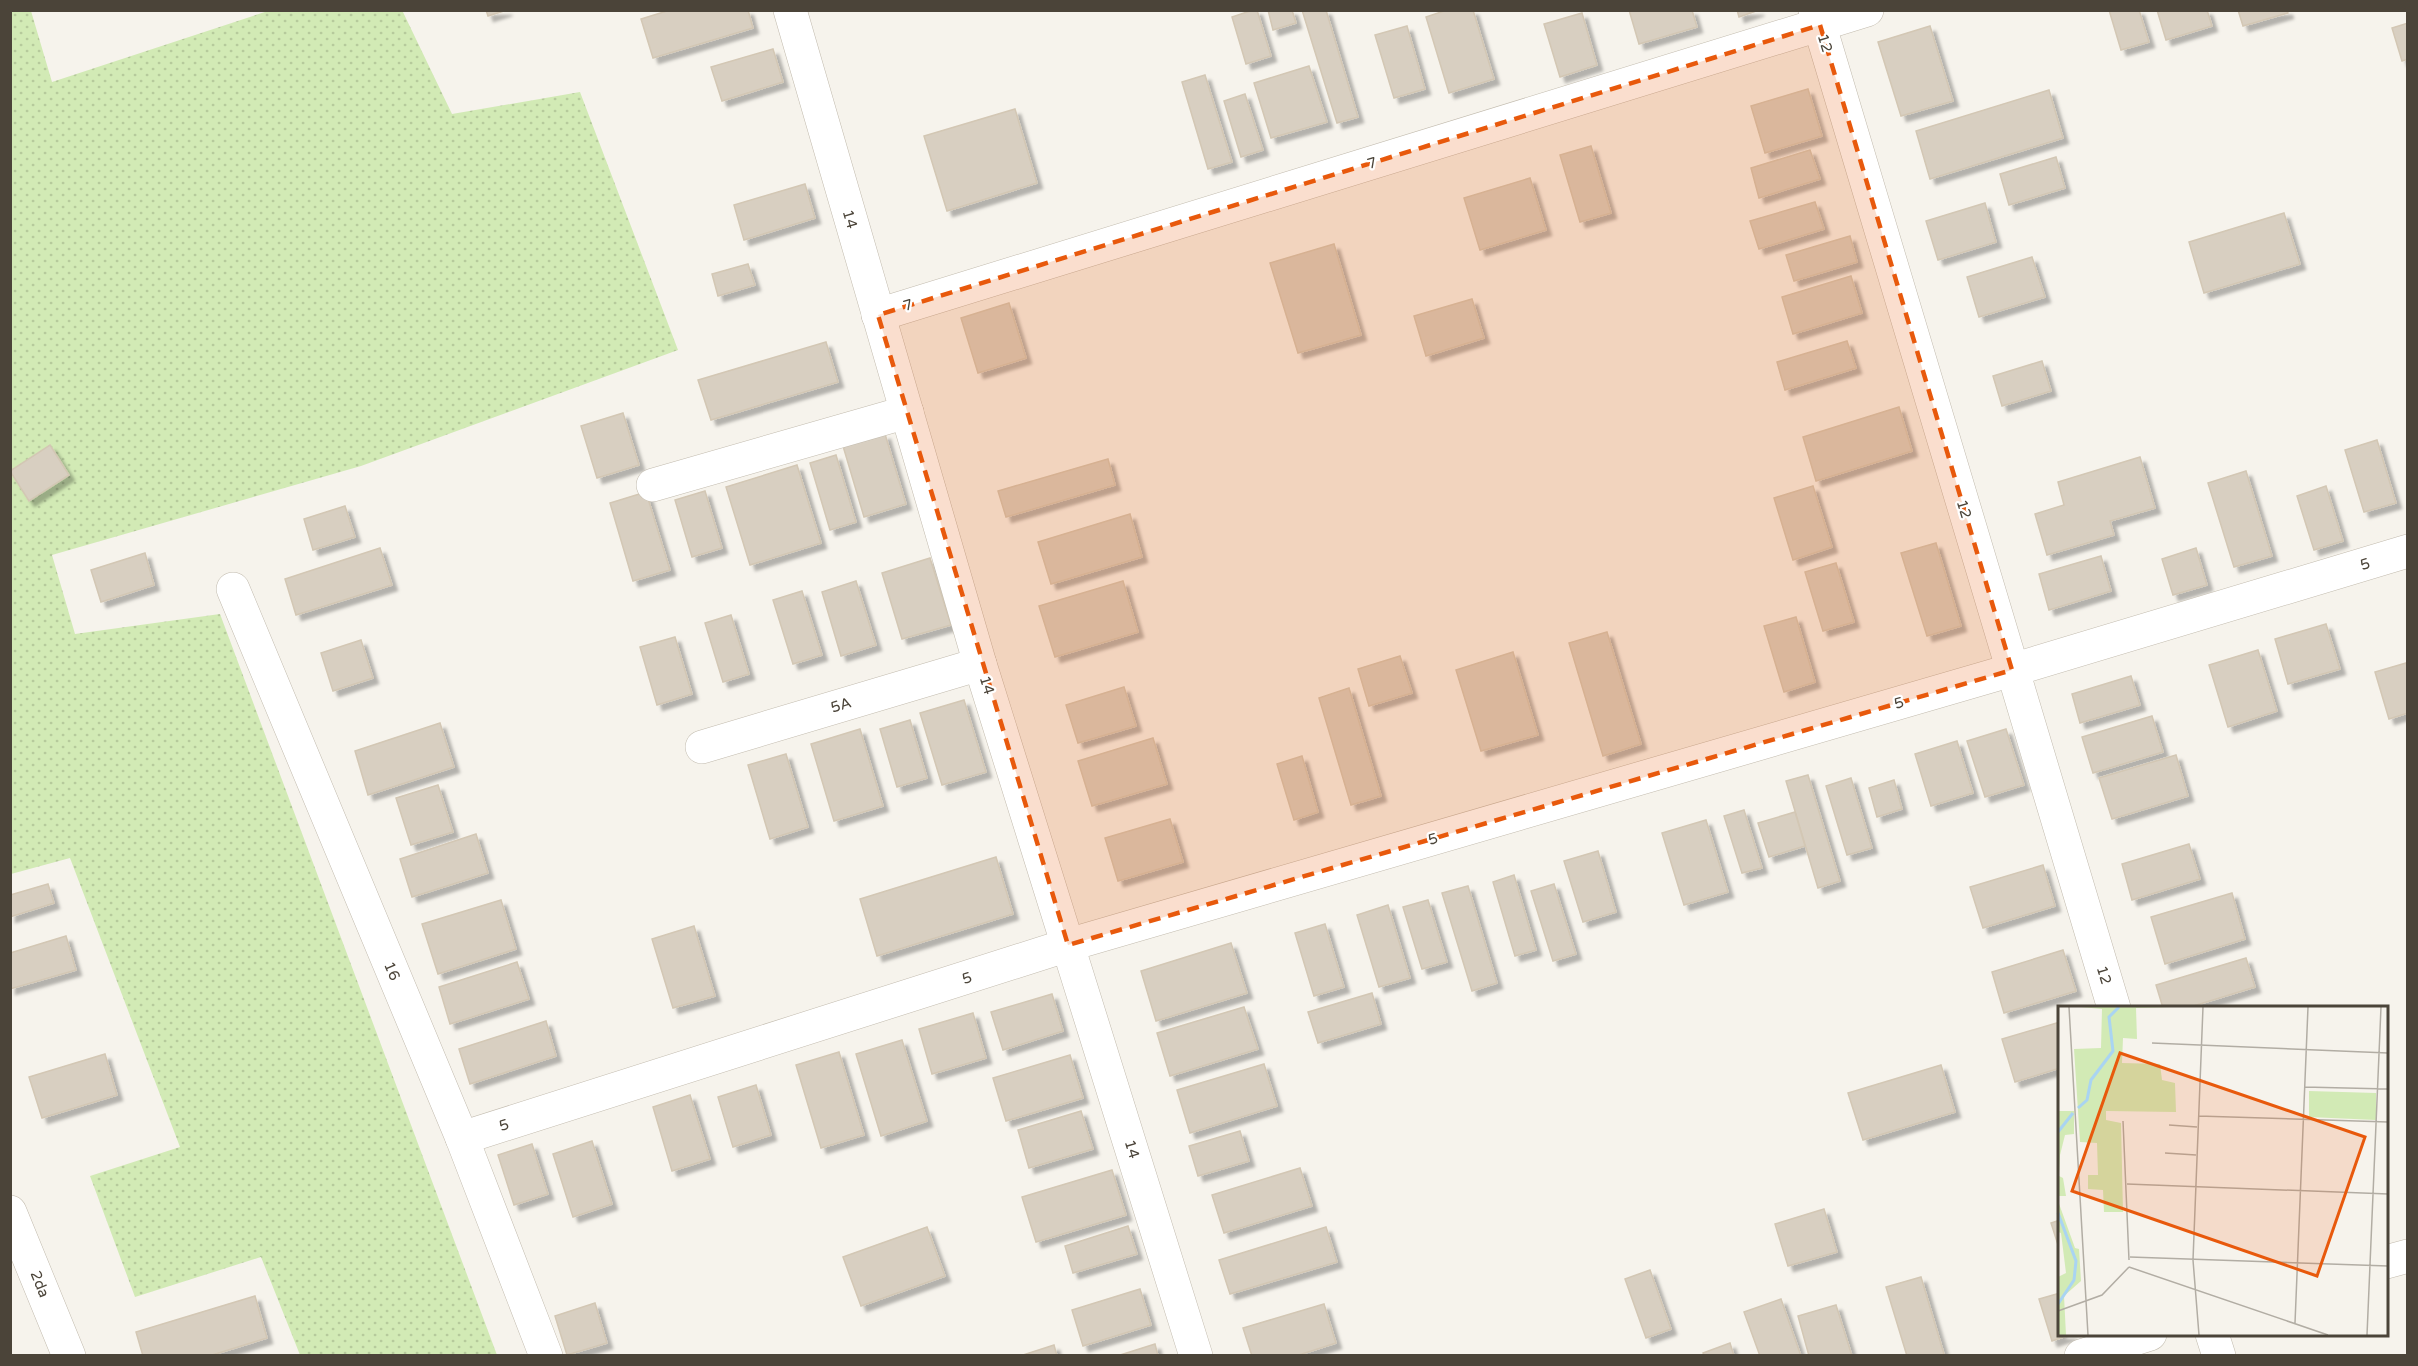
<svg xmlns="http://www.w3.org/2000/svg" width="2418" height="1366" font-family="'Varela Round',sans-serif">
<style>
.grass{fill:url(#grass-dots)}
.building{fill:#d8cfc1;stroke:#d3c7b4;stroke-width:1.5;filter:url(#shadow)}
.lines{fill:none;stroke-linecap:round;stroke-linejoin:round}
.minor-casing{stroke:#c2bbae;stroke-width:34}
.minor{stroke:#fff;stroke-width:33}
.marked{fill:#e8590c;fill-opacity:0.2;stroke:#e8590c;stroke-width:4.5;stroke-dasharray:12 8;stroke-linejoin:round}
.labels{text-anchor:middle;stroke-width:4.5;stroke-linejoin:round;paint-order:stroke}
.street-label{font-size:15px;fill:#4b4439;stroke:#fff}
.inset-river{fill:none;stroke:#a9d4f2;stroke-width:3}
.inset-road{fill:none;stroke:#b2ada4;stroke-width:1.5}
.view{fill:#e8590c;fill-opacity:0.15;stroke:#e8590c;stroke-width:3}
.inset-edge{fill:none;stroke:#4b4439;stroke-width:3}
</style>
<defs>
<pattern id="grass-dots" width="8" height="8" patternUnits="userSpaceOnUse" patternTransform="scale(1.5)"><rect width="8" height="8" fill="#d2eab5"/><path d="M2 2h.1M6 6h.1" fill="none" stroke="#b6ca9c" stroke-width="1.8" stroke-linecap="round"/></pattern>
<filter id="shadow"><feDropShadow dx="5.5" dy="5.5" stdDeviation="1.5" flood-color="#0004"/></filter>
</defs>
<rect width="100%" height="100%" fill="#f6f3ec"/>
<path class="grass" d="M 402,10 L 452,114 L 580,92 L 678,350 L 361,466 L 52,555 L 75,634 L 220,614 L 497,1355 L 300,1355 L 261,1257 L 135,1297 L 90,1176 L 180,1147 L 70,858 L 11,874 L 11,11 L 31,11 L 52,82 L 268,11 Z"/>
<g class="building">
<path d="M 486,10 L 507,10 L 488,16 Z"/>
<path d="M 670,10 L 748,10 L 753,28 L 653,58 L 641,19 Z"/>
<path d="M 1253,10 L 1257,10 L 1271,56 L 1246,64 L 1232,17 Z"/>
<path d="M 1268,10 L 1292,10 L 1296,23 L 1273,30 Z"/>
<path d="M 1302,10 L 1326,10 L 1358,117 L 1337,123 Z"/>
<path d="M 1447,10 L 1473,10 L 1494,79 L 1449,93 L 1426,17 Z"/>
<path d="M 1629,10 L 1692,10 L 1697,27 L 1639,44 Z"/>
<path d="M 1737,10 L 1759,10 L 1739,17 Z"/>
<path d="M 2109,10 L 2139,10 L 2149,42 L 2121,50 Z"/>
<path d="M 2157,10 L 2207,10 L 2212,26 L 2166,40 Z"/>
<path d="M 2238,10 L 2287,10 L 2288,13 L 2243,26 Z"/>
<path d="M 1582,13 L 1597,65 L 1560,77 L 1544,24 Z"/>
<path d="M 2408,23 L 2408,59 L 2402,61 L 2392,28 Z"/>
<path d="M 1407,26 L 1425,89 L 1394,98 L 1375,35 Z"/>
<path d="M 1930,26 L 1953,101 L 1901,116 L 1878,42 Z"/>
<path d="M 773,49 L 783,82 L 722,101 L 711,67 Z"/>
<path d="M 1309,66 L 1327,122 L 1271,138 L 1254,83 Z"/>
<path d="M 1205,75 L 1232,162 L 1208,169 L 1182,82 Z"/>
<path d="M 1808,89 L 1822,136 L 1765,153 L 1751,106 Z"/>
<path d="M 2049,90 L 2063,138 L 1930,179 L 1916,131 Z"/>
<path d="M 1245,94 L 1263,150 L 1241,157 L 1224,101 Z"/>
<path d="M 1015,109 L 1037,183 L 947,211 L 924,136 Z"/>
<path d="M 1591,146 L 1611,213 L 1580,222 L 1560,155 Z"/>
<path d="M 1810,150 L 1820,179 L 1759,198 L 1751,168 Z"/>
<path d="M 2056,157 L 2065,188 L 2009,205 L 2000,174 Z"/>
<path d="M 1530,178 L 1546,230 L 1480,250 L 1464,198 Z"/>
<path d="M 805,184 L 815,218 L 744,240 L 734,205 Z"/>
<path d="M 1815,202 L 1824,229 L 1759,249 L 1750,221 Z"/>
<path d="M 1985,203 L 1996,242 L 1938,260 L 1926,221 Z"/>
<path d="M 2284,213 L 2300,264 L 2204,293 L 2189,242 Z"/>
<path d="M 1850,236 L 1857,262 L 1794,281 L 1786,255 Z"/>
<path d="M 1334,244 L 1361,335 L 1298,353 L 1270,263 Z"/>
<path d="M 2032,257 L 2045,297 L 1979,317 L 1967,277 Z"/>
<path d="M 748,264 L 755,285 L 718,296 L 712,274 Z"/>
<path d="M 1851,276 L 1862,313 L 1793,334 L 1782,297 Z"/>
<path d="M 1472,299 L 1484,338 L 1426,356 L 1414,316 Z"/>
<path d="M 1009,303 L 1026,358 L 978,373 L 961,318 Z"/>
<path d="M 1847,341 L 1856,368 L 1785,390 L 1777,362 Z"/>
<path d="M 826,342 L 838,382 L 711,420 L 698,380 Z"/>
<path d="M 2042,361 L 2051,391 L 2002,406 L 1993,376 Z"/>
<path d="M 1899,407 L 1912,451 L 1816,481 L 1803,437 Z"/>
<path d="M 623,413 L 639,465 L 597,478 L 581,426 Z"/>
<path d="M 885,434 L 906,504 L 864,517 L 843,446 Z"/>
<path d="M 2377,440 L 2396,503 L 2364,512 L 2345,450 Z"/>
<path d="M 50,445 L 69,475 L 29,501 L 10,471 Z"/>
<path d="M 836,455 L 856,522 L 830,530 L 810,463 Z"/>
<path d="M 2140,457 L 2155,508 L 2110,521 L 2114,535 L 2047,555 L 2035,514 L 2064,505 L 2058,482 Z"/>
<path d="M 1108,459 L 1115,485 L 1006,517 L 998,491 Z"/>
<path d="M 797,465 L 821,543 L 750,565 L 726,487 Z"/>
<path d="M 2246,471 L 2272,556 L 2234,567 L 2208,483 Z"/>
<path d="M 1813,486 L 1832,547 L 1793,560 L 1774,498 Z"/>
<path d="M 2326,486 L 2343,541 L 2314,550 L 2297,496 Z"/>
<path d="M 705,491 L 722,548 L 692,557 L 675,500 Z"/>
<path d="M 646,492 L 670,570 L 633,581 L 610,503 Z"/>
<path d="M 345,506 L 355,537 L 313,550 L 304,519 Z"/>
<path d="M 1130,514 L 1142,557 L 1051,584 L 1038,542 Z"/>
<path d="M 1936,543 L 1961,626 L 1927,636 L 1901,553 Z"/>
<path d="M 380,548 L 392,585 L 296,615 L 285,579 Z"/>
<path d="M 2196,548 L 2207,585 L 2173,595 L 2162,559 Z"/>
<path d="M 145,553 L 154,585 L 101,602 L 91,570 Z"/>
<path d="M 2101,556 L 2111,591 L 2049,610 L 2039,574 Z"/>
<path d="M 930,558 L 951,625 L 902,639 L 882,573 Z"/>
<path d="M 1836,563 L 1854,622 L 1823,631 L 1805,572 Z"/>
<path d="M 856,581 L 876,645 L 841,656 L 822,592 Z"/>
<path d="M 1123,581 L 1138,632 L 1055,657 L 1039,606 Z"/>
<path d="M 802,591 L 822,655 L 793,664 L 773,600 Z"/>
<path d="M 731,615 L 749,674 L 723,682 L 705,623 Z"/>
<path d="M 1796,617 L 1815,682 L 1784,692 L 1764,626 Z"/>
<path d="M 2326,624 L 2340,669 L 2288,684 L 2275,639 Z"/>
<path d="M 1607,632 L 1641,744 L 1603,756 L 1569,643 Z"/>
<path d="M 675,637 L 692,694 L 657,705 L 640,647 Z"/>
<path d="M 361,640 L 373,678 L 333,691 L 321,653 Z"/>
<path d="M 2258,650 L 2277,711 L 2228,727 L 2209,665 Z"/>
<path d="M 1513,652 L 1538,735 L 1481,751 L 1456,670 Z"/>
<path d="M 1400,656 L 1412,693 L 1369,706 L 1358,669 Z"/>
<path d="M 2406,663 L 2408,670 L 2408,713 L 2389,719 L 2375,672 Z"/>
<path d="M 2131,676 L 2140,705 L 2080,723 L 2072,694 Z"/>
<path d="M 1124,687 L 1136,726 L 1078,743 L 1066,705 Z"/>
<path d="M 1349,688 L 1381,796 L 1351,805 L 1319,698 Z"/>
<path d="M 964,700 L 986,772 L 942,785 L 920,713 Z"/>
<path d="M 2152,716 L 2163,752 L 2093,773 L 2082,737 Z"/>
<path d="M 910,720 L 927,778 L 897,787 L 880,729 Z"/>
<path d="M 440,723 L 454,767 L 368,795 L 355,751 Z"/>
<path d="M 860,729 L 883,806 L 834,821 L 811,744 Z"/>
<path d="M 2006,729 L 2024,785 L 1985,797 L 1967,741 Z"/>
<path d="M 1153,738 L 1167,784 L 1092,806 L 1078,761 Z"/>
<path d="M 1957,741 L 1973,793 L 1931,806 L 1915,754 Z"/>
<path d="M 786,754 L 808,827 L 770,839 L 748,765 Z"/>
<path d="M 2176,755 L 2188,796 L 2112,819 L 2099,778 Z"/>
<path d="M 1302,756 L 1318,812 L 1294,820 L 1277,764 Z"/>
<path d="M 1808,775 L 1840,881 L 1818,888 L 1786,781 Z"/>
<path d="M 1851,778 L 1872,848 L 1847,855 L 1826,786 Z"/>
<path d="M 1894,780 L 1902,809 L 1877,817 L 1869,788 Z"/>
<path d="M 438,785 L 453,832 L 411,845 L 396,798 Z"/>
<path d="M 1744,810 L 1762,868 L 1742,873 L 1724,816 Z"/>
<path d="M 1795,812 L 1805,846 L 1769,857 L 1758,823 Z"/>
<path d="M 1170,819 L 1183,862 L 1118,881 L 1105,838 Z"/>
<path d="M 1706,820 L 1728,892 L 1684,905 L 1662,833 Z"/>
<path d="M 476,834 L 488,873 L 412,897 L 400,859 Z"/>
<path d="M 2189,844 L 2200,879 L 2132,900 L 2122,864 Z"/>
<path d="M 1598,851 L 1616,912 L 1583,922 L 1564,861 Z"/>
<path d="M 996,857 L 1013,914 L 877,956 L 860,899 Z"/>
<path d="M 2043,865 L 2055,906 L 1983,928 L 1970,887 Z"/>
<path d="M 1514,875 L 1536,950 L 1515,956 L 1493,882 Z"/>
<path d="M 48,884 L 54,903 L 10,917 L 10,895 Z"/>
<path d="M 1554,884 L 1576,954 L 1553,961 L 1531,891 Z"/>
<path d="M 1468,886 L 1497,983 L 1472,991 L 1442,893 Z"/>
<path d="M 2232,893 L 2245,939 L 2165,964 L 2151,917 Z"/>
<path d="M 501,900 L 516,949 L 438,974 L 422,924 Z"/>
<path d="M 1428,900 L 1447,962 L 1422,969 L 1403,907 Z"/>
<path d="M 1388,905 L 1410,978 L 1379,987 L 1357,915 Z"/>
<path d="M 1325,924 L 1344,987 L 1314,996 L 1295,933 Z"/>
<path d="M 694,926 L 715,996 L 673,1008 L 652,939 Z"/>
<path d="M 66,936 L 76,970 L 10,989 L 10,953 Z"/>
<path d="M 1231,943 L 1247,993 L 1156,1021 L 1141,971 Z"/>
<path d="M 2063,950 L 2076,991 L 2004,1013 L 1992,972 Z"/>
<path d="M 2246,958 L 2255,987 L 2187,1008 L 2163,1008 L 2156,985 Z"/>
<path d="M 517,962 L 529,999 L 450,1024 L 439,987 Z"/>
<path d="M 1372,993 L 1381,1024 L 1318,1043 L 1308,1012 Z"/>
<path d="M 1052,994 L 1063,1031 L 1003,1050 L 991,1012 Z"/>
<path d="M 1244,1007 L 1258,1049 L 1170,1076 L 1157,1033 Z"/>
<path d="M 973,1013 L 986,1058 L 932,1074 L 919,1029 Z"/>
<path d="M 546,1021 L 556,1056 L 470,1084 L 459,1049 Z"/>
<path d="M 2060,1022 L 2060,1068 L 2015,1082 L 2002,1039 Z"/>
<path d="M 902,1040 L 927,1121 L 881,1136 L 856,1054 Z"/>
<path d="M 839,1052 L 864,1135 L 821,1148 L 796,1065 Z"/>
<path d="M 105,1054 L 117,1095 L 42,1118 L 29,1077 Z"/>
<path d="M 1070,1055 L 1083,1098 L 1006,1121 L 993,1078 Z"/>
<path d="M 1264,1064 L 1277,1106 L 1190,1133 L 1177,1090 Z"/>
<path d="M 1941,1065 L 1955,1112 L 1863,1140 L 1848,1093 Z"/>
<path d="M 756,1085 L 771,1135 L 733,1147 L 718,1097 Z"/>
<path d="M 690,1095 L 710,1159 L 672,1171 L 653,1107 Z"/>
<path d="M 1081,1111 L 1093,1149 L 1029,1168 L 1018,1130 Z"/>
<path d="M 1240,1131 L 1249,1161 L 1198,1176 L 1189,1146 Z"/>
<path d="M 592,1141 L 612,1204 L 573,1217 L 553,1154 Z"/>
<path d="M 532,1144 L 548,1194 L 514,1205 L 498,1155 Z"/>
<path d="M 1300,1168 L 1312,1206 L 1224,1233 L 1212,1195 Z"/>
<path d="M 1112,1170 L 1126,1215 L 1036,1242 L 1022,1197 Z"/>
<path d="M 1824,1209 L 1837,1252 L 1788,1266 L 1775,1224 Z"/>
<path d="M 2060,1220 L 2060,1251 L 2051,1223 Z"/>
<path d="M 1128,1226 L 1137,1254 L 1073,1273 L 1065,1246 Z"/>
<path d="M 927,1227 L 945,1276 L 861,1306 L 843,1257 Z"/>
<path d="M 1326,1227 L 1337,1262 L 1230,1294 L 1219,1260 Z"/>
<path d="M 1650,1270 L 1671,1329 L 1646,1338 L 1625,1279 Z"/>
<path d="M 1921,1277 L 1944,1354 L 1939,1356 L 1907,1356 L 1886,1287 Z"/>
<path d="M 1140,1289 L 1151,1325 L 1083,1346 L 1072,1310 Z"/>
<path d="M 2060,1293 L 2060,1334 L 2072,1334 L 2052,1341 L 2039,1299 Z"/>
<path d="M 255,1296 L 267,1338 L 209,1356 L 143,1356 L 136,1332 Z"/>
<path d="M 1781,1299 L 1801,1356 L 1760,1356 L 1744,1312 Z"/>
<path d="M 595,1303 L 607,1343 L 567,1355 L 555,1316 Z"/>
<path d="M 1324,1304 L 1336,1343 L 1296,1356 L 1252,1356 L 1243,1328 Z"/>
<path d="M 1836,1305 L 1852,1356 L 1809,1356 L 1798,1316 Z"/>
<path d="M 1730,1343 L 1734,1356 L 1704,1356 L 1703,1353 Z"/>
<path d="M 1155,1344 L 1158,1356 L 1117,1356 Z"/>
<path d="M 1054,1345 L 1057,1356 L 1020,1356 Z"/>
</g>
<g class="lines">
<g class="minor-casing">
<g id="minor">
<path d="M 790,10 L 980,664 L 1196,1356"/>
<path d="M 1815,10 L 2114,1008"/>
<path d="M 878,315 L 1867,10"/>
<path d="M 653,485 L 907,412"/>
<path d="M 233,589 L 462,1138 L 546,1356"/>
<path d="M 702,747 L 980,664"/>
<path d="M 462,1138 L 1068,945 L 2012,670 L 2408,551"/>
<path d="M 10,1212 L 69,1356"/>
<path d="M 2386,1262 L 2408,1256"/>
<path d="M 2212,1334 L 2219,1356"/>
<path d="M 2081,1356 L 2150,1334"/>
</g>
</g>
<use href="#minor" class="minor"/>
</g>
<path class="marked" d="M 1820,25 L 2012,670 L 1068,945 L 878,315 Z"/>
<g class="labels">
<g class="street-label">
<text transform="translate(1825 43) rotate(73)" y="5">12</text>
<text transform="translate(1372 163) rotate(-17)" y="5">7</text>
<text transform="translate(850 219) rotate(74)" y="5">14</text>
<text transform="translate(908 305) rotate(-17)" y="5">7</text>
<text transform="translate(1964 509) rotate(73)" y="5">12</text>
<text transform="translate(2365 564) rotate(-17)" y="5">5</text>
<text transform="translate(987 685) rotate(73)" y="5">14</text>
<text transform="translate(1899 703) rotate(-16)" y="5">5</text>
<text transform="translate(841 705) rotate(-17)" y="5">5A</text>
<text transform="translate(1433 839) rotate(-16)" y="5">5</text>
<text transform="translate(392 971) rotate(67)" y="5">16</text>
<text transform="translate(2104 975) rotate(73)" y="5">12</text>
<text transform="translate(967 978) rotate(-18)" y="5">5</text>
<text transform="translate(504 1125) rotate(-18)" y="5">5</text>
<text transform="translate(1132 1149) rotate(73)" y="5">14</text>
<text transform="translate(40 1284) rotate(68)" y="5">2da</text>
</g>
</g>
<g transform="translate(2058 1006)">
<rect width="330" height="330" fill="#f6f3ec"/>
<path d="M 23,1 L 112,1 L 78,2 L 79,33 L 65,32 L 64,57 L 102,58 L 104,74 L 117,77 L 118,106 L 48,105 L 48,114 L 63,117 L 65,206 L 46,206 L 45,184 L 30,183 L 30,169 L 40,169 L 39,137 L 22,136 L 16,43 L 43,42 L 44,3 ZM 251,85 L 318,87 L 318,114 L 251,111 ZM 0,91 L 1,105 L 16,105 L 16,128 L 7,129 L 2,149 L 1,170 L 5,172 L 8,190 L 0,190 ZM 0,195 L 17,242 L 21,243 L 23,275 L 6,290 L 8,329 L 0,329 L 0,271 L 8,267 L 3,227 L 0,226 Z" fill="#d2eab5"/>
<path class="inset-river" d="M 20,102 L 29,94 L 33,74 L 55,45 L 51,11 L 61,1M 0,126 L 15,107M 0,207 L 18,255 L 16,274 L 0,298"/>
<path class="inset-road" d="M 11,1 L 30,329M 94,37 L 330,47M 246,81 L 330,83M 140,110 L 330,116M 65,115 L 71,254M 111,119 L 139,121M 107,147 L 138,149M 69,178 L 330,188M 72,251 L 330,260M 71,261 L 270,329M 0,305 L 44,289 L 71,261M 237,317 L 250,1M 141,329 L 135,254 L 145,1M 309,329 L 323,1"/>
<path class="view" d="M 62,47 L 307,131 L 259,270 L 14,185 Z"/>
<rect width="330" height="330" class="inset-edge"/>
</g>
<rect width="2418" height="1366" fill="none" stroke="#4b4439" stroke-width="24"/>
</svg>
